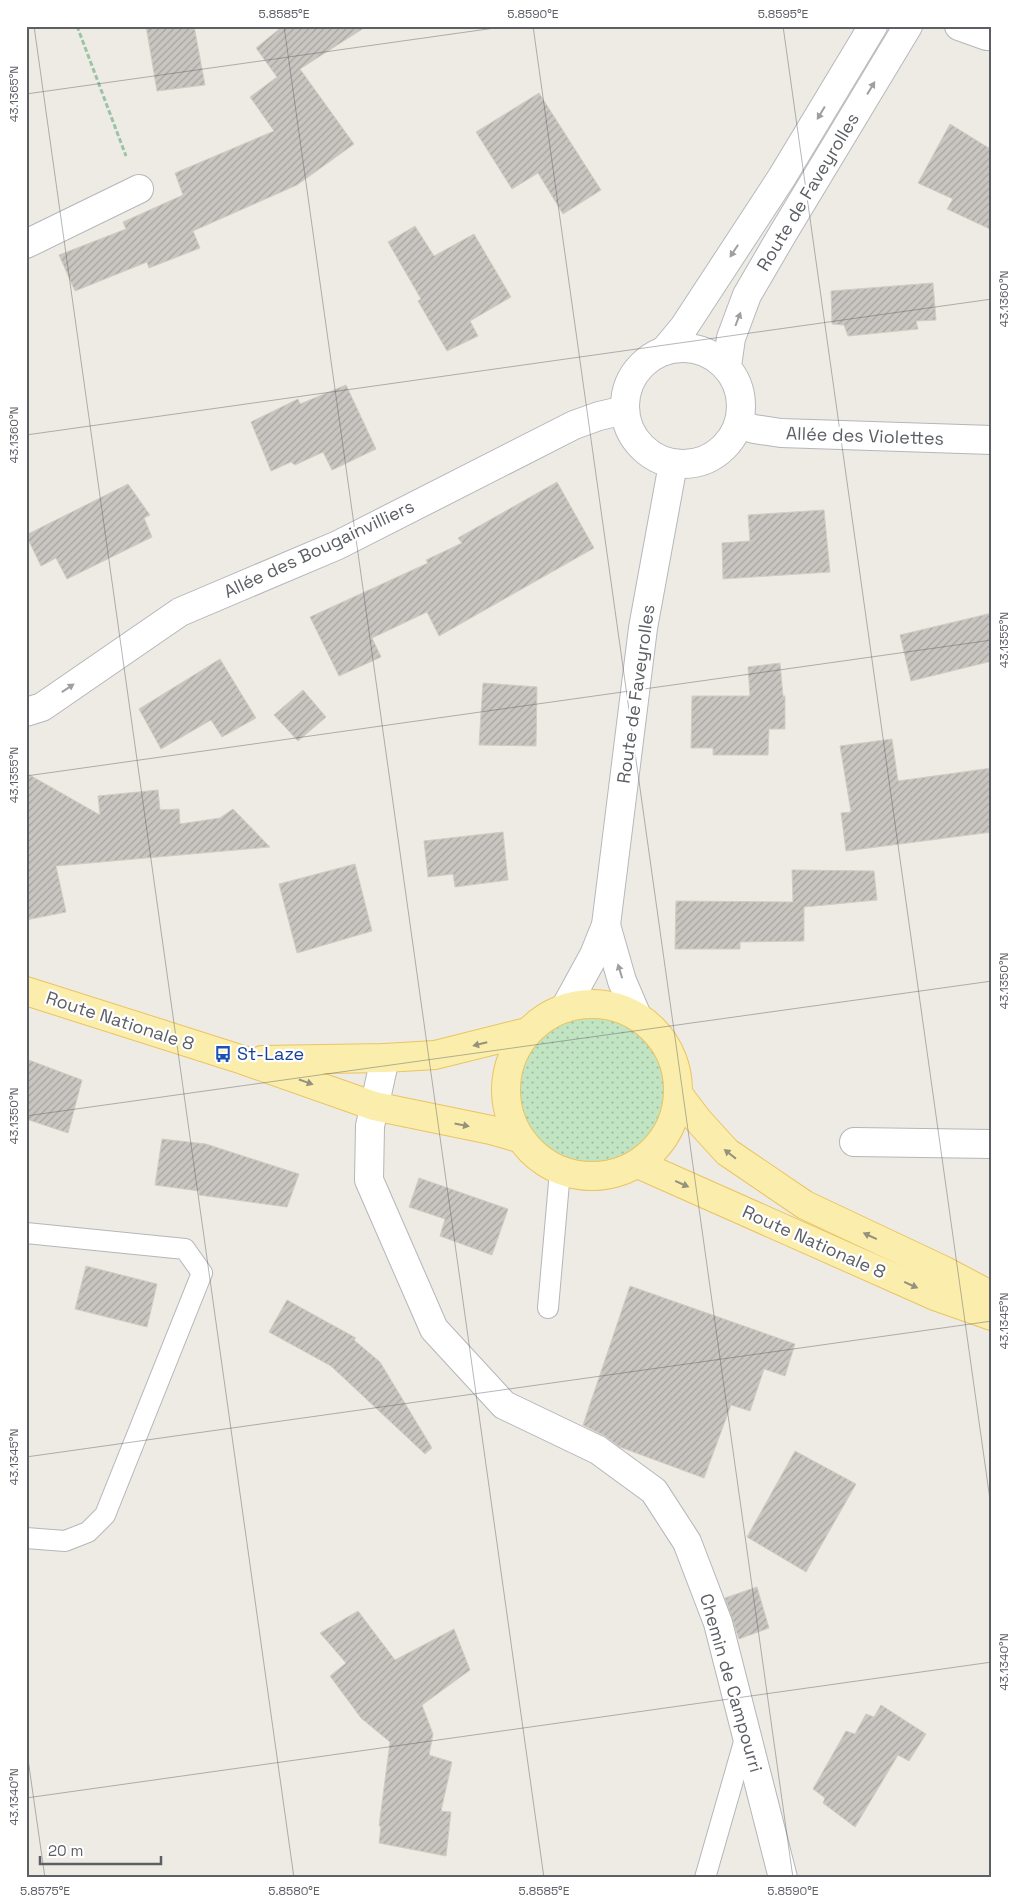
<svg xmlns="http://www.w3.org/2000/svg" width="1018" height="1904" font-family="'Space Grotesk',sans-serif">
<style>
.grass{fill:url(#grass-dots)}
.building{fill:url(#building-hatch);stroke:#d2cdc2}
.lines{fill:none;stroke-linecap:round;stroke-linejoin:round}
.lane-casing{stroke:#b4b6ba;stroke-width:22}
.street-casing{stroke:#b4b6ba;stroke-width:30}
.secondary-casing{stroke:#b5b8bd;stroke-width:30}
.primary-casing{stroke:#eac460;stroke-width:30}
.path{stroke:#9bc4a7;stroke-width:3;stroke-dasharray:5 2.5;stroke-linecap:butt}
.lane{stroke:#fff;stroke-width:20}
.street{stroke:#fff;stroke-width:28}
.secondary{stroke:#fff;stroke-width:28}
.primary{stroke:#fbeeac;stroke-width:28}
.oneway{fill:#9d9fa2}
.oneway2{fill:#94917d}
.ticks{fill:none;stroke:#5c5f64;stroke-width:1;stroke-opacity:0.45}
.labels{text-anchor:middle;stroke-width:4.5;stroke-linejoin:round;paint-order:stroke}
.street-label{font-size:18px;fill:#5c5f64;stroke:#fff}
.transit-label{font-size:18px;fill:#164399;stroke:#fff;text-anchor:start}
.neatline{fill:none;stroke:#5c5f64;stroke-width:2}
.ticks-label{font-size:12px;text-anchor:middle;fill:#5c5f64}
</style>
<defs>
<pattern id="grass-dots" width="8" height="8" patternUnits="userSpaceOnUse" patternTransform="scale(1.25)"><rect width="8" height="8" fill="#c1e4c2"/><path d="M2 2h.1M6 6h.1" fill="none" stroke="#a0bca1" stroke-width="1.8" stroke-linecap="round"/></pattern>
<pattern id="building-hatch" width="6" height="6" patternUnits="userSpaceOnUse" patternTransform="scale(1.25)"><rect width="6" height="6" fill="#c9c6c1"/><path d="M-1 1l2-2M0 6l6-6M5 7l2-2" fill="none" stroke="#a6a4a0"/></pattern>
</defs>
<rect width="100%" height="100%" fill="#eeebe4"/>
<circle class="grass" cx="592" cy="1090" r="86"/>
<g class="building">
<path d="M 146,26 L 194,26 L 205,85 L 157,91 Z"/>
<path d="M 283,26 L 367,26 L 300,69 L 354,144 L 297,185 L 193,231 L 200,248 L 149,268 L 147,262 L 75,291 L 59,255 L 126,229 L 123,222 L 183,195 L 175,173 L 274,131 L 250,97 L 277,77 L 256,48 Z"/>
<path d="M 539,93 L 601,190 L 563,214 L 538,173 L 512,189 L 476,132 Z"/>
<path d="M 950,124 L 992,150 L 992,230 L 947,209 L 953,199 L 918,183 Z"/>
<path d="M 415,226 L 434,256 L 474,234 L 511,297 L 470,321 L 478,336 L 447,351 L 418,301 L 421,299 L 388,242 Z"/>
<path d="M 933,283 L 936,320 L 916,321 L 918,329 L 848,336 L 844,325 L 832,324 L 831,291 Z"/>
<path d="M 346,385 L 376,449 L 332,470 L 323,452 L 295,465 L 291,462 L 271,471 L 251,422 L 298,399 L 300,404 Z"/>
<path d="M 557,482 L 594,548 L 439,636 L 427,612 L 372,638 L 381,657 L 339,676 L 310,617 L 428,563 L 426,560 L 462,543 L 458,538 Z"/>
<path d="M 128,484 L 150,515 L 144,518 L 152,537 L 67,579 L 56,558 L 41,566 L 26,535 Z"/>
<path d="M 824,510 L 830,572 L 723,579 L 722,543 L 750,541 L 748,515 Z"/>
<path d="M 992,613 L 992,661 L 911,681 L 900,635 Z"/>
<path d="M 220,659 L 256,718 L 222,737 L 211,720 L 161,749 L 139,709 Z"/>
<path d="M 780,663 L 783,696 L 785,696 L 785,729 L 769,729 L 768,755 L 713,755 L 713,748 L 691,748 L 692,696 L 750,696 L 748,667 Z"/>
<path d="M 483,683 L 537,687 L 536,746 L 479,745 Z"/>
<path d="M 303,690 L 326,717 L 298,741 L 274,715 Z"/>
<path d="M 892,739 L 898,781 L 992,768 L 992,832 L 846,851 L 841,813 L 851,812 L 840,746 Z"/>
<path d="M 26,773 L 100,815 L 98,796 L 158,790 L 160,810 L 179,809 L 180,824 L 220,818 L 233,809 L 270,847 L 56,866 L 66,912 L 26,920 Z"/>
<path d="M 503,832 L 508,880 L 455,887 L 453,874 L 428,877 L 424,841 Z"/>
<path d="M 355,864 L 372,931 L 297,953 L 279,884 Z"/>
<path d="M 792,870 L 874,871 L 877,900 L 804,907 L 804,941 L 740,942 L 740,949 L 675,949 L 676,901 L 793,902 Z"/>
<path d="M 26,1059 L 82,1080 L 68,1133 L 26,1119 Z"/>
<path d="M 162,1139 L 206,1144 L 299,1174 L 287,1207 L 199,1195 L 199,1191 L 155,1185 Z"/>
<path d="M 419,1178 L 508,1209 L 492,1255 L 440,1236 L 445,1219 L 409,1207 Z"/>
<path d="M 86,1266 L 157,1284 L 147,1327 L 75,1309 Z"/>
<path d="M 630,1286 L 795,1344 L 785,1376 L 764,1369 L 750,1411 L 731,1405 L 704,1478 L 620,1447 L 605,1436 L 583,1425 Z"/>
<path d="M 287,1300 L 356,1338 L 354,1340 L 380,1362 L 432,1448 L 425,1454 L 331,1366 L 269,1332 Z"/>
<path d="M 795,1451 L 856,1484 L 806,1572 L 747,1537 Z"/>
<path d="M 757,1587 L 769,1628 L 739,1639 L 725,1598 Z"/>
<path d="M 358,1611 L 395,1660 L 454,1629 L 470,1670 L 422,1705 L 433,1734 L 429,1755 L 452,1762 L 441,1811 L 451,1812 L 446,1856 L 379,1843 L 381,1826 L 379,1826 L 390,1742 L 361,1718 L 330,1676 L 346,1663 L 320,1633 Z"/>
<path d="M 881,1705 L 926,1734 L 909,1761 L 898,1755 L 855,1827 L 823,1803 L 825,1798 L 813,1789 L 846,1731 L 855,1734 L 866,1714 L 874,1717 Z"/>
</g>
<g class="lines">
<g class="lane-casing">
<g id="lane">
<path d="M 26,1233 L 185,1249 L 202,1273 L 105,1515 L 88,1532 L 65,1541 L 26,1538"/>
<path d="M 548,1308 L 560,1171"/>
<path d="M 705,1878 L 746,1735"/>
</g>
</g>
<g class="street-casing">
<g id="street">
<path d="M 959,26 L 987,36 L 992,36"/>
<path d="M 26,244 L 139,189"/>
<path d="M 739,424 L 754,429 L 781,433 L 992,440"/>
<path d="M 26,712 L 42,707 L 180,612 L 338,545 L 574,425 L 599,416 L 625,410"/>
<path d="M 385,1058 L 370,1126 L 369,1180 L 434,1329 L 504,1405 L 598,1450 L 654,1491 L 687,1542 L 718,1623 L 783,1878"/>
<path d="M 854,1142 L 992,1144"/>
</g>
</g>
<g class="secondary-casing">
<g id="secondary">
<circle cx="683" cy="406" r="58"/>
<path d="M 664,351 L 684,327 L 782,177 L 873,26"/>
<path d="M 727,366 L 731,338 L 747,295 L 782,235 L 908,26"/>
<path d="M 606,925 L 622,981 L 637,1016"/>
<path d="M 565,1008 L 594,955 L 606,925 L 643,628 L 673,464"/>
</g>
</g>
<g class="primary-casing">
<g id="primary">
<path d="M 26,991 L 243,1060 L 374,1106 L 491,1130 L 519,1138"/>
<circle cx="592" cy="1090" r="86"/>
<path d="M 262,1060 L 385,1058 L 435,1055 L 527,1032"/>
<path d="M 679,1095 L 697,1119 L 727,1152 L 805,1205 L 945,1271 L 992,1296"/>
<path d="M 638,1164 L 935,1296 L 992,1316"/>
</g>
</g>
<path class="path" d="M 77,26 L 126,156"/>
<use href="#lane" class="lane"/>
<use href="#street" class="street"/>
<use href="#secondary" class="secondary"/>
<use href="#primary" class="primary"/>
</g>
<defs><path id="oneway-solid" d="M-6-.8H1V-3.2L6.5 0L1 3.2V.8H-6Z" transform="scale(1.25)"/></defs>
<g class="oneway">
<use href="#oneway-solid" transform="translate(871 88) rotate(-59)"/>
<use href="#oneway-solid" transform="translate(821 113) rotate(121)"/>
<use href="#oneway-solid" transform="translate(734 251) rotate(123)"/>
<use href="#oneway-solid" transform="translate(738 319) rotate(-69)"/>
<use href="#oneway-solid" transform="translate(68 688) rotate(-34)"/>
<use href="#oneway-solid" transform="translate(620 971) rotate(-107)"/>
</g>
<g class="oneway2">
<use href="#oneway-solid" transform="translate(480 1044) rotate(166)"/>
<use href="#oneway-solid" transform="translate(306 1082) rotate(19)"/>
<use href="#oneway-solid" transform="translate(462 1125) rotate(11)"/>
<use href="#oneway-solid" transform="translate(730 1154) rotate(-142)"/>
<use href="#oneway-solid" transform="translate(682 1184) rotate(24)"/>
<use href="#oneway-solid" transform="translate(870 1236) rotate(-155)"/>
<use href="#oneway-solid" transform="translate(911 1285) rotate(24)"/>
</g>
<path class="ticks" d="M 34,26 L 294,1878M 284,26 L 544,1878M 533,26 L 793,1878M 783,26 L 992,1514M 26,94 L 509,26M 26,435 L 992,299M 26,776 L 992,640M 26,1116 L 992,981M 26,1457 L 992,1321M 26,1745 L 45,1878M 26,1798 L 992,1662"/>
<defs>
<g id="bus-bare" transform="scale(1.35)"><path d="M-5-6H5V4H4V6H2V4H-2V6H-4V4H-5ZM-3.5-4V0h7V-4ZM-3.5 1.2v1.5H-2V1.2ZM2 1.2v1.5H3.5V1.2Z" fill="#1a4fb4" stroke="#fff" stroke-width="2.5" paint-order="stroke"/></g>
</defs>
<g fill-rule="evenodd">
<use href="#bus-bare" x="223" y="1054"/>
</g>
<g class="labels">
<g class="street-label">
<text transform="translate(808 192) rotate(-59)" y="6">Route de Faveyrolles</text>
<text transform="translate(865 436) rotate(2)" y="6">Allée des Violettes</text>
<text transform="translate(319 549) rotate(-25)" y="6">Allée des Bougainvilliers</text>
<text transform="translate(636 694) rotate(-82)" y="6">Route de Faveyrolles</text>
<text transform="translate(120 1021) rotate(18)" y="6">Route Nationale 8</text>
<text transform="translate(814 1242) rotate(24)" y="6">Route Nationale 8</text>
<text transform="translate(731 1683) rotate(74)" y="6">Chemin de Campourri</text>
</g>
<g class="transit-label">
<text x="237" y="1060">St-Laze</text>
</g>
</g>
<rect width="1018" height="1904" fill="none" stroke="#ffffff" stroke-width="55"/>
<path d="M40 1856v8h121v-8" fill="none" stroke="#5c5f64" stroke-width="2.5"/>
<text x="48" y="1856" font-size="15" fill="#5c5f64" stroke="#ffffff" stroke-width="4" paint-order="stroke">20 m</text>
<rect x="28" y="28" width="962" height="1848" class="neatline"/>
<g class="ticks-label">
<text x="284" y="18">5.8585°E</text>
<text x="533" y="18">5.8590°E</text>
<text x="783" y="18">5.8595°E</text>
<text transform="translate(14 94) rotate(-90)" y="4">43.1365°N</text>
<text transform="translate(1004 299) rotate(-90)" y="4">43.1360°N</text>
<text transform="translate(14 435) rotate(-90)" y="4">43.1360°N</text>
<text transform="translate(1004 640) rotate(-90)" y="4">43.1355°N</text>
<text transform="translate(14 775) rotate(-90)" y="4">43.1355°N</text>
<text transform="translate(1004 981) rotate(-90)" y="4">43.1350°N</text>
<text transform="translate(14 1116) rotate(-90)" y="4">43.1350°N</text>
<text transform="translate(1004 1321) rotate(-90)" y="4">43.1345°N</text>
<text transform="translate(14 1457) rotate(-90)" y="4">43.1345°N</text>
<text transform="translate(1004 1662) rotate(-90)" y="4">43.1340°N</text>
<text transform="translate(14 1797) rotate(-90)" y="4">43.1340°N</text>
<text x="45" y="1895">5.8575°E</text>
<text x="294" y="1895">5.8580°E</text>
<text x="544" y="1895">5.8585°E</text>
<text x="793" y="1895">5.8590°E</text>
</g>
</svg>
